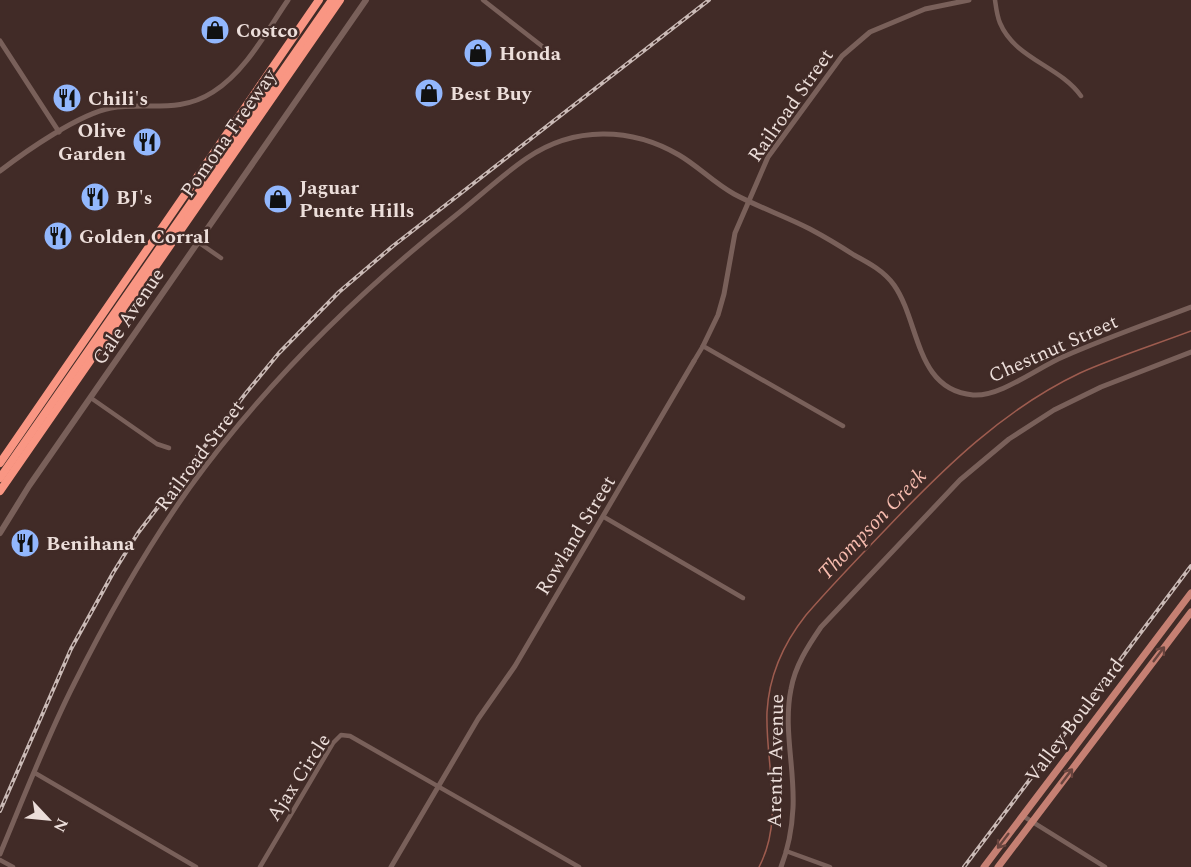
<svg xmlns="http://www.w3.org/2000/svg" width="1191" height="867" font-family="Spectral,serif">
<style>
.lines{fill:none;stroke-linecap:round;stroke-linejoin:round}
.stream{stroke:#9e5c4f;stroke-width:1.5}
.minor{stroke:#79605a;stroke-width:4.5}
.tertiary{stroke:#79605a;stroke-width:5}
.secondary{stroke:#79605a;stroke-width:6}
.primary{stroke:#c68073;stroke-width:7}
.motorway{stroke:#f99683;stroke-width:8}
.rail-casing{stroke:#cabab6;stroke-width:4}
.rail{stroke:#412b27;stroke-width:1.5;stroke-dasharray:4.5;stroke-linecap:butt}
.oneway{stroke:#69443e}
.labels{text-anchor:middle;stroke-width:5;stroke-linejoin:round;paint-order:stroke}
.poi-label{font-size:20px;font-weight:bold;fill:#ecdeda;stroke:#412b27;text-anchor:start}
.street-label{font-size:20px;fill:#ecdeda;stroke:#412b27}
.water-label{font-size:21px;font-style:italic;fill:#f6bbae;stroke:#412b27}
</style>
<rect width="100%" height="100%" fill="#412b27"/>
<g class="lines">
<path class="stream" d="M 759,867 C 785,818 765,764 767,712 C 769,675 783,644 806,615 C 832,585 859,557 886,529 C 944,468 1004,409 1080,373 C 1116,357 1154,345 1191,331"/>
<g class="minor">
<path d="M 483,0 L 556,57"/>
<path d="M 995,0 C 996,7 997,16 1000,23 C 1015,59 1060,66 1081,96"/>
<path d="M 198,242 L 221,258"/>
<path d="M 694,361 L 703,346 L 843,426"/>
<path d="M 91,398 L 157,444 L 169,448"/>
<path d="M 604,517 L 743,598"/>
<path d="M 35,773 L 196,867"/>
<path d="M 1023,816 L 1105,867"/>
<path d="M 786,851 L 830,867"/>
<path d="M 0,860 L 13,867"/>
<path d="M 260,867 L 333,743 L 341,735 L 350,736 L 579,867"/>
</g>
<g class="tertiary">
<path d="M 0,41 L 59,132"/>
<path d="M 0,171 C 26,151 79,114 111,108 C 147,102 179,114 213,92 C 246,71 266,32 288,0"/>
<path d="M 703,346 L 718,315 L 724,294 L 735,233 L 768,157 L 842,56 L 870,32 L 925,9 L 969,0"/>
<path d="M 0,854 C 24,797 46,739 74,684 C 108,616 146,549 190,487 C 265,384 355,295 455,216 C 479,197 502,175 527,158 C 574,126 631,127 679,155 C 698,166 714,183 734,194 C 758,207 785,216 810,229 C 825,237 840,246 854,255 C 869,263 884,271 894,285 C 920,322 915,390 973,395 C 1001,397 1038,367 1065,356 C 1106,338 1149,323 1191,307"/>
<path d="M 391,867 L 478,719 L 515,666 L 694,361"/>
<path d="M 781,867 C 788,849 792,828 793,808 C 795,768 783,729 791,689 C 795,666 808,646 821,627 L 960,480 L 1009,439 L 1054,410 L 1101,387 L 1191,352"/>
</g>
<path class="secondary" d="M 0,533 L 29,486 L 366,0"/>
<g class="primary">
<path d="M 984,867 L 1191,593"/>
<path d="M 998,867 L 1191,612"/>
</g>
<g class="motorway">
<path d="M 0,463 L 319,0"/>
<path d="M 0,478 L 332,0"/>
<path d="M 0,491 L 340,0"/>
</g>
<g class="rail-casing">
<g id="rail">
<path d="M 0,811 L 71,649 L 113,573 L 138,533 L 171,490 L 246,393 L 279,353 L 339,292 L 393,246 L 709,0"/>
<path d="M 964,867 L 1191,566"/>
</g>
</g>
<use href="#rail" class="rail"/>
</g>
<defs><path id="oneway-shaft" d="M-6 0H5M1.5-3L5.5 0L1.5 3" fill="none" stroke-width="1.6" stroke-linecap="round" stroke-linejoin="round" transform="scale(1.5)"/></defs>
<g class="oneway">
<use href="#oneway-shaft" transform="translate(1159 654) rotate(-53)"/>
<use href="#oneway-shaft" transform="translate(1067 776) rotate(-53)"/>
<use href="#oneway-shaft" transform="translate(1003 841) rotate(127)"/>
</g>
<defs>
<g id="shop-disc" transform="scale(1.5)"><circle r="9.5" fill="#92b7fd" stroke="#412b27"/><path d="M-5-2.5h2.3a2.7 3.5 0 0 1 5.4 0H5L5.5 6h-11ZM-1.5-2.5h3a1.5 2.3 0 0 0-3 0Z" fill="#111"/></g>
<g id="restaurant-disc" transform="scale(1.5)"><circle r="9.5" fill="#92b7fd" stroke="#412b27"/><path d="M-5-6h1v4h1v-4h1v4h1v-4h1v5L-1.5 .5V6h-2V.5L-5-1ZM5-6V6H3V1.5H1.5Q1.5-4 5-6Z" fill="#111"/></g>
</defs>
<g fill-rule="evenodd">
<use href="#shop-disc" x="215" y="30"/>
<use href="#shop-disc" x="478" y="53"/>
<use href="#shop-disc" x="429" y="93"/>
<use href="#restaurant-disc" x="67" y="98"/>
<use href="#restaurant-disc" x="147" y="142"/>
<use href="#restaurant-disc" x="95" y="197"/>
<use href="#shop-disc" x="278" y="199"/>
<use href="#restaurant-disc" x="58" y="236"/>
<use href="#restaurant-disc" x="25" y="543"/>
</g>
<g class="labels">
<g class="poi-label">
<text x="236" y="37">Costco</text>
<text x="499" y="60">Honda</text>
<text x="450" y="100">Best Buy</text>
<text x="88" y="105">Chili's</text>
<text x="126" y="137" text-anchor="end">Olive<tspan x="126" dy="23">Garden</tspan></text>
<text x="299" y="194">Jaguar<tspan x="299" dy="23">Puente Hills</tspan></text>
<text x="116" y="204">BJ's</text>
<text x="79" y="243">Golden Corral</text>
<text x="46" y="550">Benihana</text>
</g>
<g class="street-label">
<text transform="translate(790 105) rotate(-55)" y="7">Railroad Street</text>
<text transform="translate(228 133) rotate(-55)" y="7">Pomona Freeway</text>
<text transform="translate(128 316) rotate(-56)" y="7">Gale Avenue</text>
<text transform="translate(1053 348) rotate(-24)" y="7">Chestnut Street</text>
<text transform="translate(199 455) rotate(-53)" y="7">Railroad Street</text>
<text transform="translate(575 535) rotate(-59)" y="7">Rowland Street</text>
<text transform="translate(1074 720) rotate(-53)" y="7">Valley Boulevard</text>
<text transform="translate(775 761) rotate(-89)" y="7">Arenth Avenue</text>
<text transform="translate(298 777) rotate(-57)" y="7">Ajax Circle</text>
</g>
<g class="water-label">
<text transform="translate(872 524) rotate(-46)" y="7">Thompson Creek</text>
</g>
</g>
<g transform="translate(48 819) rotate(116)" stroke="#412b27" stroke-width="4.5" paint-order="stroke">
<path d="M0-4.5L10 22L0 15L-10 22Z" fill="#ecdeda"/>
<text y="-9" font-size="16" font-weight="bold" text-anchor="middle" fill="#ecdeda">N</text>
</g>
</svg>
